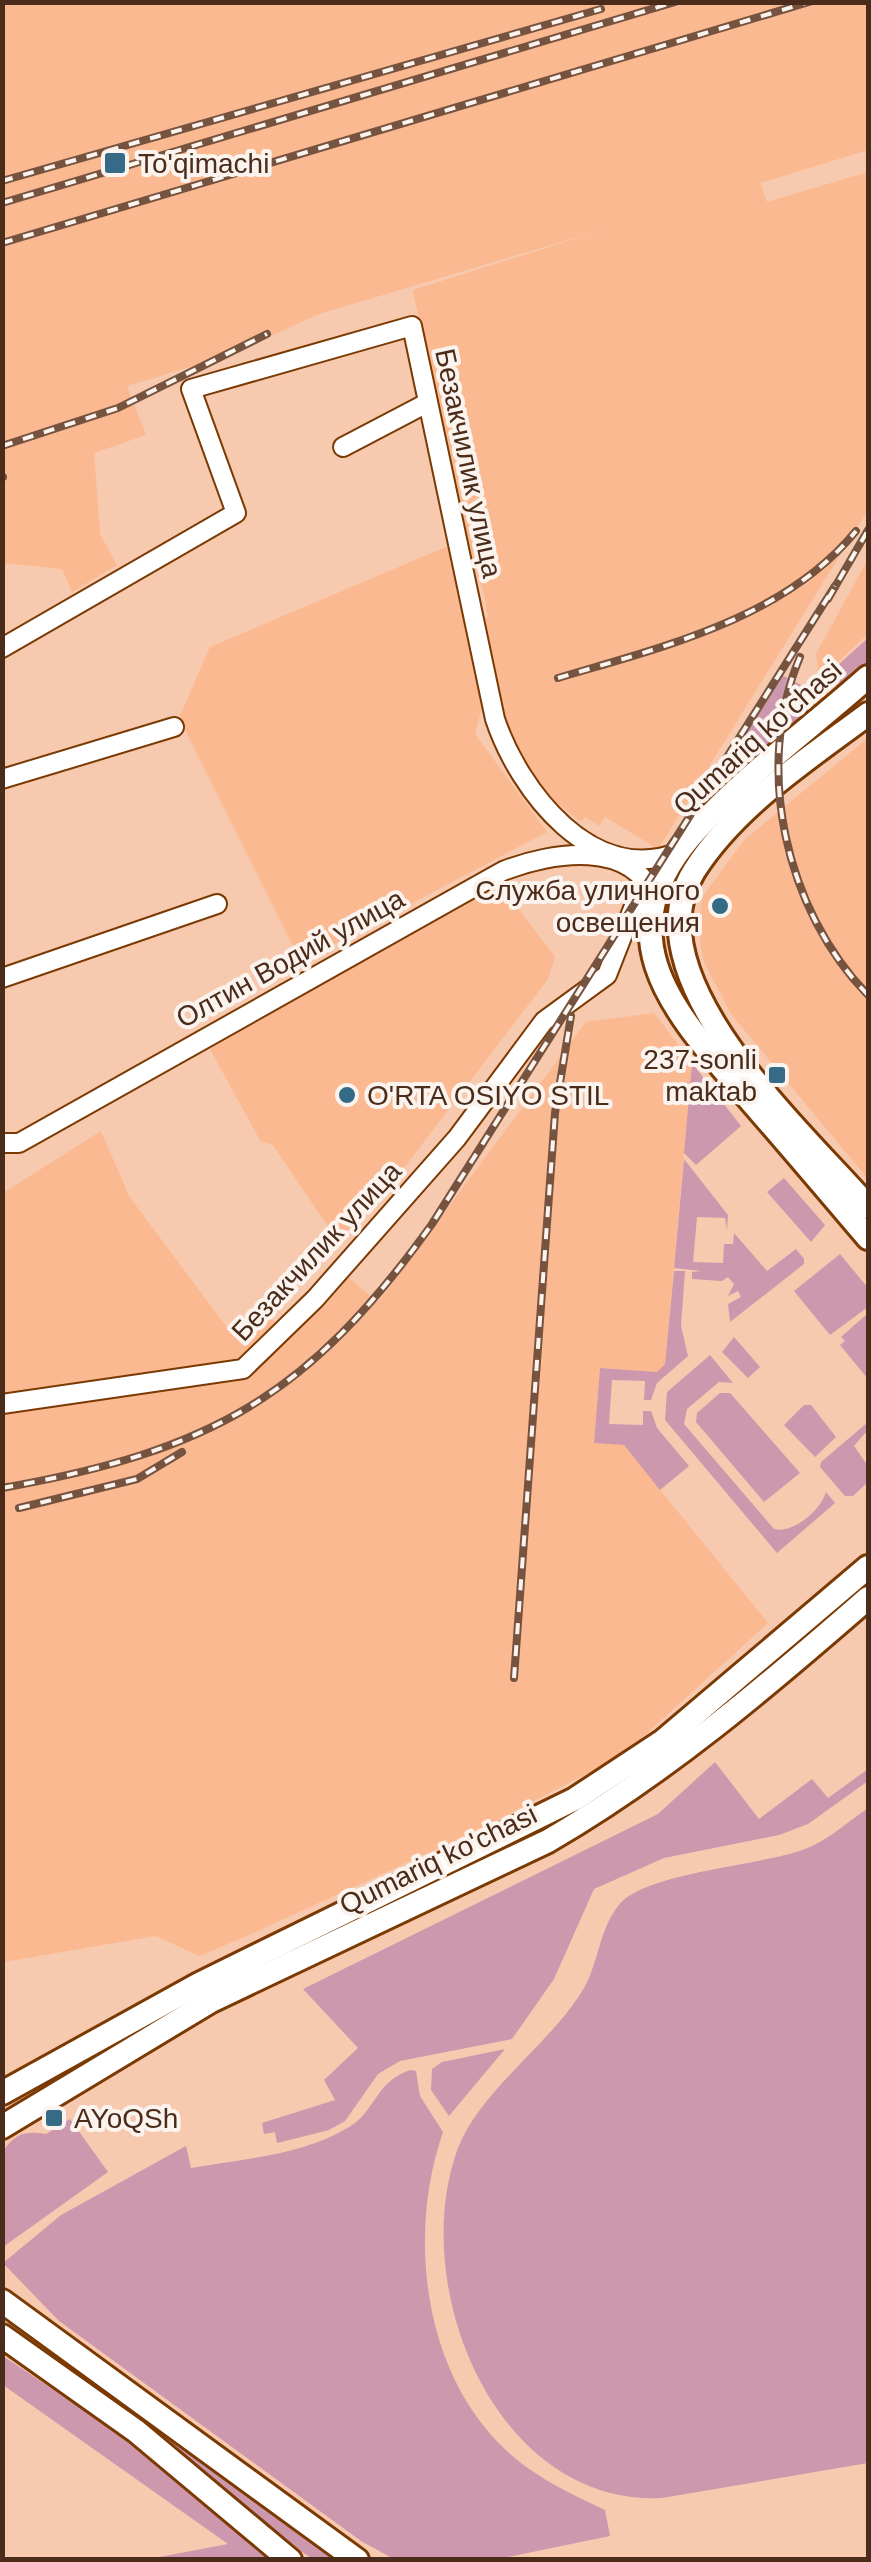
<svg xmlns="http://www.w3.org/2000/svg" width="871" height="2562" font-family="Helvetica,sans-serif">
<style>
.built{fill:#fbb991}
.green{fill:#cd98ae}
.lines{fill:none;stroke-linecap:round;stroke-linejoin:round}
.minor-casing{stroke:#7b3a03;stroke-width:22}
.major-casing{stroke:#7b3a03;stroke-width:28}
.minor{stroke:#fff;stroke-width:18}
.major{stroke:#fff;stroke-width:22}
.rail-casing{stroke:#76533f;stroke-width:8}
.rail{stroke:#fbf3ee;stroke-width:4;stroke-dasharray:11;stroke-linecap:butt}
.poi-dot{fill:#356b86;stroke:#fbf3ee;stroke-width:4}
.labels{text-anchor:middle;stroke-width:8;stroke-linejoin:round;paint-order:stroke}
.poi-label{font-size:28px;fill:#4b2c1a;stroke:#fbf3ee;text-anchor:start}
.street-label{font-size:28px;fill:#4b2c1a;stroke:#fbf3ee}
</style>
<rect width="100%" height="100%" fill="#f7c9ae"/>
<g class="built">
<path d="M 3,3 L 868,3 L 868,150 L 760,183 L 767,202 L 868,172 L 868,510 L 658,849 L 605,817 L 599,826 L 585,817 L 581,822 L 544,793 L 519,760 L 499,707 L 479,620 L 488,617 L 484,594 L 458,517 L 413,290 L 609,228 L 319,314 L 229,355 L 127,386 L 146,435 L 94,453 L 100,534 L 117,565 L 72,592 L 62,569 L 3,563 Z"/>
<path d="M 453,544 L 485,696 L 475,734 L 547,832 L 301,962 L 179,718 L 210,647 Z"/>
<path d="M 868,559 L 868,634 L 819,679 L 816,654 Z"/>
<path d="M 868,738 L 868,1179 L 731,1014 L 703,960 L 698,925 L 703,896 L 744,840 Z"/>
<path d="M 496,880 L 555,957 L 548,979 L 391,1185 L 338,1241 L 272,1144 L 261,1142 L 210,1049 L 289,1003 L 305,987 Z"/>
<path d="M 654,1013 L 692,1063 L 665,1364 L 657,1372 L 600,1368 L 594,1443 L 623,1444 L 768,1623 L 624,1754 L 482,1828 L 247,1936 L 199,1956 L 156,1936 L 3,1962 L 3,1193 L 101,1131 L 129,1196 L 234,1337 L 264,1311 L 277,1325 L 337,1268 L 378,1302 L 586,1022 Z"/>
</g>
<g class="green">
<path d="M 868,638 L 868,661 L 839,687 L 829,683 L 828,674 Z"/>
<path d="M 780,674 L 807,688 L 813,699 L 811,711 L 697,806 Z"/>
<path d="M 692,1063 L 741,1126 L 696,1165 L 684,1153 Z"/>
<path d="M 684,1159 L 728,1215 L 727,1230 L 725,1218 L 697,1217 L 693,1262 L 723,1263 L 724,1244 L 733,1244 L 734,1233 L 767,1271 L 796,1249 L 804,1259 L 804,1264 L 730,1322 L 728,1304 L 741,1297 L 738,1291 L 728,1296 L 734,1284 L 728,1277 L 722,1281 L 692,1279 L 692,1272 L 701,1271 L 674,1268 Z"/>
<path d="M 784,1178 L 825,1225 L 811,1242 L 767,1192 Z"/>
<path d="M 840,1254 L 868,1288 L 868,1307 L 830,1335 L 794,1291 Z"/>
<path d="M 674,1271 L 685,1271 L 681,1326 L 688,1356 L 657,1383 L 651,1400 L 644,1400 L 645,1381 L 612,1380 L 609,1424 L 643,1425 L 643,1411 L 651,1411 L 657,1428 L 689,1466 L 660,1490 L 624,1445 L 594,1443 L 600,1368 L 657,1372 L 665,1364 Z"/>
<path d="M 868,1313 L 868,1379 L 840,1345 L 845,1341 L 841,1337 Z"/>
<path d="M 734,1337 L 760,1367 L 748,1378 L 722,1352 Z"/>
<path d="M 710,1355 L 733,1383 L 719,1382 L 687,1409 L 684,1424 L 774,1529 C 793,1534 821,1510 826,1492 L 835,1503 L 777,1553 L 665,1420 L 667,1392 Z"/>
<path d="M 720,1393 L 730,1393 L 800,1473 L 764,1502 L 696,1422 L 697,1413 Z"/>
<path d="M 804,1405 L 811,1405 L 836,1437 L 815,1457 L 784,1425 Z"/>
<path d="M 868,1422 L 868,1436 L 865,1433 L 854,1446 L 868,1466 L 868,1482 L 853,1496 L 845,1496 L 820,1467 L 821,1462 Z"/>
<path d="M 715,1762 L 759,1819 L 812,1779 L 828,1798 L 868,1769 L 868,1781 L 808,1824 L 779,1835 L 664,1858 L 594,1889 L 554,1979 L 512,2039 L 400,2061 L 378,2074 L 345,2121 L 329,2130 L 277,2143 L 275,2132 L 264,2134 L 262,2123 L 335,2100 L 324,2080 L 358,2048 L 303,1989 L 658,1814 Z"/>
<path d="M 868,1808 L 868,2463 L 662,2498 C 495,2506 407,2285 458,2148 C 481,2089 551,2044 584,1988 C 599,1962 599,1929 619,1905 C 645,1872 761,1866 805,1849 C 827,1841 849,1821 868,1808 Z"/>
<path d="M 505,2049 L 449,2116 L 431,2090 L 432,2069 L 442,2062 Z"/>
<path d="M 410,2070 L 416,2071 L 420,2096 L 443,2132 C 407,2235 423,2374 507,2451 C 536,2478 570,2493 605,2510 L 610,2536 L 493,2560 L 394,2559 L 361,2541 L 59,2321 L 3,2263 L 61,2215 L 186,2146 L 191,2168 C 242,2159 304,2155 349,2127 C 376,2111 375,2082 410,2070 Z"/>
<path d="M 70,2119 L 108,2172 L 3,2247 L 3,2151 C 16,2133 25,2131 46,2134 Z"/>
<path d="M 2,2316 L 9,2322 L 342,2559 L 312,2559 L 301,2551 L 140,2417 L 9,2324 Z"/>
<path d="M 3,2356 L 112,2429 L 270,2559 L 149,2559 L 228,2544 L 3,2385 Z"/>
</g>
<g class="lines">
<g class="minor-casing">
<g id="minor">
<path d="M 343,447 L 427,403"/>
<path d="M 2,648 L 236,513 L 191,389 L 412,326 L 495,719 C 519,791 593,887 679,852"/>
<path d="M 2,779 L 174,727"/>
<path d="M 2,978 L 217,904"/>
<path d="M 2,1143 L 19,1143 L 503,871 C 551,852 633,839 655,899 L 634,906 L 607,975 L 544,1021 L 457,1138 L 315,1299 L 243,1369 L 2,1404"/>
</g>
</g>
<g class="major-casing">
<g id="major">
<path d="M 868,677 C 812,727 748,773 697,829 C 599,936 675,1013 749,1099 C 789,1145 829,1192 868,1238"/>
<path d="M 868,714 C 808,759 735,806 694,871 C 628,977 804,1133 868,1207"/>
<path d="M 2,2093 L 199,1984 L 575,1799 L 663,1741 L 868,1567"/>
<path d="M 2,2127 L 211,2001 L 548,1841 C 665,1773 767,1686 868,1598"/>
<path d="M 2,2301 L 357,2560"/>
<path d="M 2,2336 L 136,2431 L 290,2560"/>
</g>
</g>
<use href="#minor" class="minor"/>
<use href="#major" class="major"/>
<g class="rail-casing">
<g id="rail">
<path d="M 2,181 L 601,9"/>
<path d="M 2,203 L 675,2"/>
<path d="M 2,243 L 809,2"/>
<path d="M 2,446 L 118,408 L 267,334"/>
<path d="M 2,477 L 3,477"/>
<path d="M 828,599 L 868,530"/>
<path d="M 800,657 C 753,768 786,911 868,995"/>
<path d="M 558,678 C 662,647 784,619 856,531"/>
<path d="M 2,1488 C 211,1451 308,1397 432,1224 L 835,586"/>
<path d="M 19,1508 L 137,1479 L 182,1452"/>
<path d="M 514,1678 L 555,1113 L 571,1016"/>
</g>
</g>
<use href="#rail" class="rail"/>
</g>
<g class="poi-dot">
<rect x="103" y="151" width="24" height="24" rx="5"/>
<circle cx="720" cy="906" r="10"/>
<rect x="767" y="1065" width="20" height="20" rx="5"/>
<circle cx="347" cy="1095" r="10"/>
<rect x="44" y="2108" width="20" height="20" rx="5"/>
</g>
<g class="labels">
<g class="poi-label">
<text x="138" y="173">To'qimachi</text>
<text x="700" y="900" text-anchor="end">Служба уличного<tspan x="700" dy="32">освещения</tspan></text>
<text x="757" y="1069" text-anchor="end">237-sonli<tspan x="757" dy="32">maktab</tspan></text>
<text x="367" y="1105">O'RTA OSIYO STIL</text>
<text x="74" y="2128">AYoQSh</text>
</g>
<g class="street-label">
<text transform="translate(469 463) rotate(78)" y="10">Безакчилик улица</text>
<text transform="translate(757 737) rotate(-42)" y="10">Qumariq ko'chasi</text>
<text transform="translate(290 958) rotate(-29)" y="10">Олтин Водий улица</text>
<text transform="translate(316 1251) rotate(-47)" y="10">Безакчилик улица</text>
<text transform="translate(438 1859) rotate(-26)" y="10">Qumariq ko'chasi</text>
</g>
</g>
<rect width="871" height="2562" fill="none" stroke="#4b2c1a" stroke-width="10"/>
</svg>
